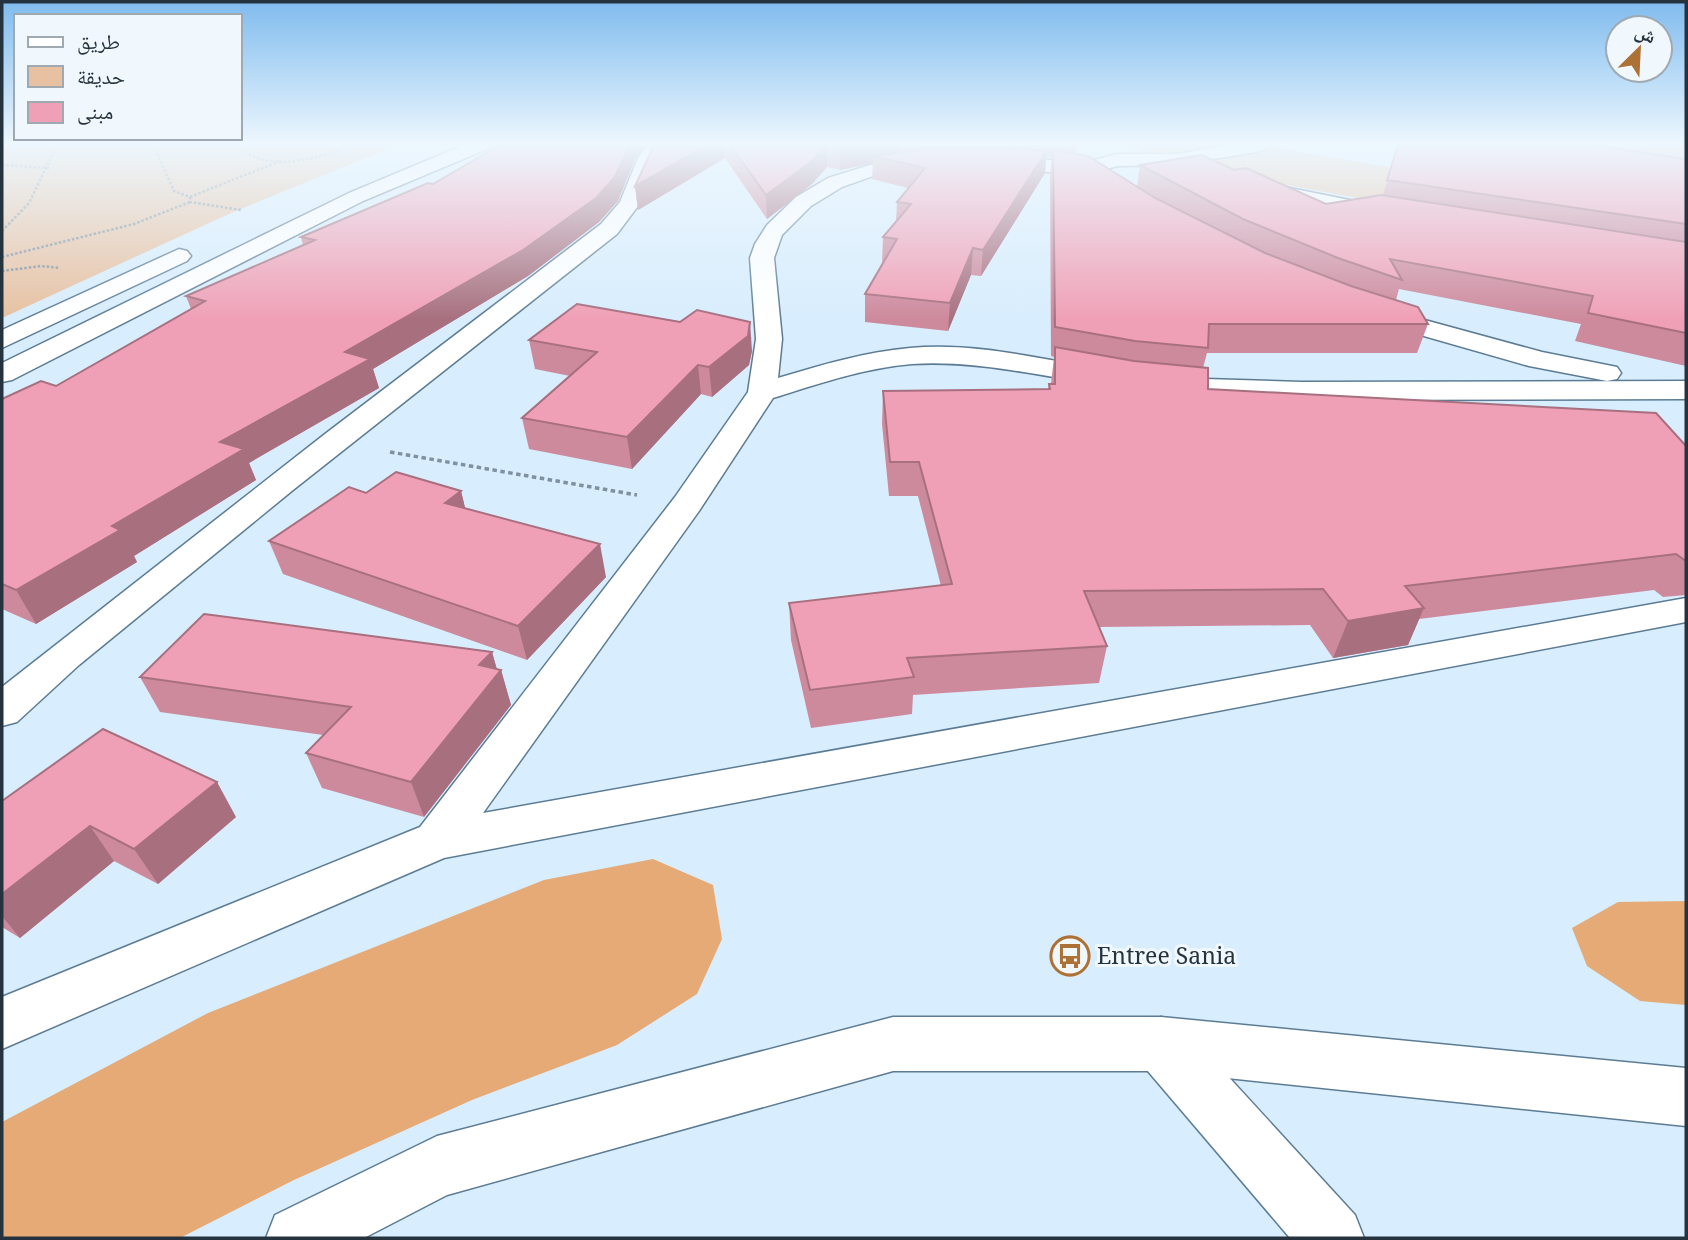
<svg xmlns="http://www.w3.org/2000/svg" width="1688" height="1240" font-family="'Noto Serif','Noto Naskh Arabic',serif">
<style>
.green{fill:#e7c1a2}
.forest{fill:#e6aa76}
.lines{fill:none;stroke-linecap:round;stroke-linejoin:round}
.minor-casing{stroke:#5c7c95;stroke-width:3}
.tertiary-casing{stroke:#5c7c95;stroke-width:3}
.primary-casing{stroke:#5c7c95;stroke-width:3}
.path-far1{stroke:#7f909e;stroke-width:2.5;stroke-dasharray:2.5 2;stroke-linecap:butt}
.path{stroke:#7f909e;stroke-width:3.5;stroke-dasharray:4.5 3.5;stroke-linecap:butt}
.minor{fill:#fff;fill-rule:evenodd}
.tertiary{fill:#fff;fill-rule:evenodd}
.primary{fill:#fff;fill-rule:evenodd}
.wall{fill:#ce8a9d}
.shaded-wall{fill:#a8707f}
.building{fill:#f0a0b6;stroke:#a8707f;stroke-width:2}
.labels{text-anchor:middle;stroke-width:6;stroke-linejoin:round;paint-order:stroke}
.near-poi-label{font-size:23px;fill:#25333e;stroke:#f1f8fd;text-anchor:start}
</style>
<rect width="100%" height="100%" fill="#d8edfd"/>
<g class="green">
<path d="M 2,145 L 397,145 L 231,213 L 2,318 Z"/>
<path d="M 1127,145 L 1260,145 L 1438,176 L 1411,208 L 1245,177 L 1186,151 L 1146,153 Z"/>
<path d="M 1524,145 L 1686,145 L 1686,168 Z"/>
</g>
<g class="forest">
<path d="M 653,859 L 713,885 L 722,939 L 697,994 L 617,1045 L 472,1100 L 294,1180 L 180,1238 L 2,1238 L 2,1122 L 208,1013 L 544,880 Z"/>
<path d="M 1686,901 L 1686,1005 L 1640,1001 L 1587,966 L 1572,928 L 1618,902 Z"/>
</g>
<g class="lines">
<g class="minor-casing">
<g id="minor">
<path d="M 648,145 L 668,145 L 657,158 L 641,202 L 617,234 L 293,490 L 79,665 L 17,722 L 2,726 L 2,687 L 325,434 L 601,224 L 620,202 L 638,158 Z"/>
<path d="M 1228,145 L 1270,145 L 1261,151 L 1202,161 L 1285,187 L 1394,209 L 1397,214 L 1394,219 L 1386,220 L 1274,196 L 1175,165 L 1118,166 L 1086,174 L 993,169 L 983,163 L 993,157 L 1086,162 L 1118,154 L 1178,154 Z"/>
<path d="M 926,158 L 933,160 L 936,164 L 933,168 L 873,176 L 842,187 L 811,206 L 782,235 L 774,258 L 782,339 L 778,378 C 821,365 865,352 910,348 C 975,342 1039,359 1103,369 L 1113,371 L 1117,377 L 1113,383 L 1103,385 C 1040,376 976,360 912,364 C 864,368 818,384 773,398 L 699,511 L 483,813 L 1686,598 L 1686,622 L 444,858 L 2,1049 L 2,997 L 420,827 L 675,497 L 748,392 L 756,339 L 750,258 L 755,244 L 767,225 L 796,197 L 828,178 L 870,165 Z"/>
<path d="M 1377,307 L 1542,352 L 1617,367 L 1621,373 L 1617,379 L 1607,381 L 1529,366 L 1368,320 L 1364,315 L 1368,310 Z"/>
<path d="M 1173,378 L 1302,382 L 1686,381 L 1686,399 L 1302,400 L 1163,393 L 1159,387 L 1163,381 Z"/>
<path d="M 1161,1017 L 1181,1025 L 1355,1215 L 1364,1238 L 1290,1238 L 1141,1063 L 1133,1044 L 1141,1025 Z"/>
</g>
</g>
<g class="tertiary-casing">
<g id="tertiary">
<path d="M 464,145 L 489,145 L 487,149 L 363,201 L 12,380 L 2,382 L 2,363 L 349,193 Z"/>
<path d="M 179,249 L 187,251 L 191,256 L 187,261 L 2,348 L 2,330 Z"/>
</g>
</g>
<g class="primary-casing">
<path id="primary" d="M 893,1017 L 1161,1017 L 1686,1068 L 1686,1126 L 1161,1071 L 893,1071 L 447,1195 L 364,1238 L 266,1238 L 275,1215 L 437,1136 Z"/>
</g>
<g class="path-far1">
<path d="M 153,145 L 174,191 L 190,197 L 190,202 L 241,210"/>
<path d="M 245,145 L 242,149 C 270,173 322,158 352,145"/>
<path d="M 2,165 L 49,168"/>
<path d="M 190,197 L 280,161"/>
<path d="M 2,231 L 29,203 L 57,145"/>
<path d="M 2,257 L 134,224 L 190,202"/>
<path d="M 2,271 L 41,266 L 60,268"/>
</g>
<path class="path" d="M 390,452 L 637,495"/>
<use href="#minor" class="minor"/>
<use href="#tertiary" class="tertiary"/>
<use href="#primary" class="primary"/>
</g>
<g class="wall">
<path d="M 654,145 L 1077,145 L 1076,154 L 1137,187 L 1140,165 L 1234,170 L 1326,204 L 1383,195 L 1398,145 L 1686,159 L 1686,366 L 1575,341 L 1581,324 L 1399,289 L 1396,300 L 1428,324 L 1417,353 L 1207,353 L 1203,368 L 1208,389 L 1686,446 L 1686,595 L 1663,597 L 1654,590 L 1419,619 L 1408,645 L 1333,658 L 1310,625 L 1099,627 L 1107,646 L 1099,683 L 913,695 L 912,714 L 811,728 L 791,640 L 789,603 L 941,586 L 918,496 L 889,496 L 882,424 L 883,391 L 1048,389 L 1049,384 L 1051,384 L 1054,357 L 1051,356 L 1050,173 L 1052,158 L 1046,157 L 1045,173 L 981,276 L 971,275 L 948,331 L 865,322 L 865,294 L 882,263 L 883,237 L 896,222 L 897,202 L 908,188 L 872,179 L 873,163 L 840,170 L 827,167 L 812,184 L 767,219 L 725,158 L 638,210 L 635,186 Z"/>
<path d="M 636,157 L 618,201 L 599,222 L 528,276 L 373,369 L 379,388 L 249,463 L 256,480 L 134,556 L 137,562 L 36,624 L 2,609 L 2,399 L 56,386 L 191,309 L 186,296 L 303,245 L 301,237 L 433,184 Z"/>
<path d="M 529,340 L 752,351 L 749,365 L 712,397 L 701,394 L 632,469 L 529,449 L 522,418 L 570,376 L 535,369 Z"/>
<path d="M 461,491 L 465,508 L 606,577 L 527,660 L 283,574 L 269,541 L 366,493 Z"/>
<path d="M 492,652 L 497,669 L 501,670 L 511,705 L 424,817 L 322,788 L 306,753 L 323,735 L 160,712 L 140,677 Z"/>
<path d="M 2,801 L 236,817 L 158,884 L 114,861 L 20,938 L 2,927 Z"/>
</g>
<g class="shaded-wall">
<path d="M 629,145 L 646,145 L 636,157 L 618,201 L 599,222 L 528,276 L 373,369 L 379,388 L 249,463 L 256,480 L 134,556 L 137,562 L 36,624 L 16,590 L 112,526 L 220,442 Z"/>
<path d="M 707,145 L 724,145 L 725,158 L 638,210 L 635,186 Z"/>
<path d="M 827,145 L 827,167 L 812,184 L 767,219 L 766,195 Z"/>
<path d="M 852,145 L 900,145 L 900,156 L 873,156 L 873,163 L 840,170 L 840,148 Z"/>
<path d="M 1047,150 L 1045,173 L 981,276 L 983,250 Z"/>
<path d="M 973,248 L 971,275 L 948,331 L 950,303 Z"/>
<path d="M 750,322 L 752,351 L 749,365 L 712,397 L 709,367 Z"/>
<path d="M 698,365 L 701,394 L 632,469 L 627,437 Z"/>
<path d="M 461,491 L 469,524 L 445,503 Z"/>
<path d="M 600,544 L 606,577 L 527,660 L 518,626 Z"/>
<path d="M 1424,608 L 1408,645 L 1333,658 L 1348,621 Z"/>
<path d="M 492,652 L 498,674 L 501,670 L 511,705 L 424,817 L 411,782 L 479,665 Z"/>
<path d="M 217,782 L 236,817 L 158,884 L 134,849 Z"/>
<path d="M 90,826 L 114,861 L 20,938 L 2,916 L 2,894 Z"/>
</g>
<g class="building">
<path d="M 500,145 L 629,145 L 615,177 L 596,198 L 523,250 L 345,352 L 370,359 L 220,442 L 244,449 L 112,526 L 120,530 L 16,590 L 2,584 L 2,399 L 41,381 L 56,386 L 205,301 L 186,296 L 315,240 L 301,237 L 428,183 L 433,184 Z"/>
<path d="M 654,145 L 707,145 L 635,186 Z"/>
<path d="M 730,145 L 826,145 L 812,161 L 766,195 Z"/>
<path d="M 829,145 L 852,145 L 840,148 Z"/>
<path d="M 1398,145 L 1592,145 L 1686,159 L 1686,224 L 1387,180 Z"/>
<path d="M 933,148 L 1047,150 L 983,250 L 973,248 L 950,303 L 865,294 L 897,239 L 883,237 L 911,204 L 897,202 L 925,168 L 873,156 Z"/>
<path d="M 1053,150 L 1088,156 L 1155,198 L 1265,253 L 1351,286 L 1418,307 L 1428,324 L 1209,324 L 1208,348 L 1135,341 L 1055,327 Z"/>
<path d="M 1202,155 L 1234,170 L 1246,168 L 1326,204 L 1381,195 L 1686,242 L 1686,333 L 1588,313 L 1593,296 L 1390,259 L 1402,280 L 1338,258 L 1243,219 L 1140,165 Z"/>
<path d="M 577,304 L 680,322 L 697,310 L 750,322 L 748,336 L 709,367 L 698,365 L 627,437 L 522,418 L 597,352 L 529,340 Z"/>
<path d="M 1055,347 L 1134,361 L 1208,368 L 1208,389 L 1656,413 L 1686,446 L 1686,561 L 1676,554 L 1405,586 L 1424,608 L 1348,621 L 1323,589 L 1084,591 L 1107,646 L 907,658 L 914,677 L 810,690 L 789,603 L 952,584 L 919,462 L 890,462 L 883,391 L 1050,389 L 1049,384 L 1055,384 Z"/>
<path d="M 396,472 L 461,491 L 445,503 L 600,544 L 518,626 L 269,541 L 349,487 L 366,493 Z"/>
<path d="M 204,614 L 492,652 L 479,665 L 501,670 L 411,782 L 306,753 L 351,707 L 140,677 Z"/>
<path d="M 103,729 L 217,782 L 134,849 L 90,826 L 2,894 L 2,801 Z"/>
</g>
<linearGradient id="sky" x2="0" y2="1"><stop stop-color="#7fbbee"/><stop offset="0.45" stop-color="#edf7fe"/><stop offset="1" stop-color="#edf7fe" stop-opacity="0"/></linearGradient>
<rect width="1688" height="319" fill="url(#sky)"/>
<defs>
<g id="bus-ring" transform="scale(2.0125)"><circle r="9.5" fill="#f1f8fd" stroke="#ad7035" stroke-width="1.5"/><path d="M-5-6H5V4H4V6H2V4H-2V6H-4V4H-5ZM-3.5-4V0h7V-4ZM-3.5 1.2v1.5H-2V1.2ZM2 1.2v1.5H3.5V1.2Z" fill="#ad7035"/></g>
</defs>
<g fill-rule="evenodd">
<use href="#bus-ring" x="1070" y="956"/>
</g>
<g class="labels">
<g class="near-poi-label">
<text x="1097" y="964">Entree Sania</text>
</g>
</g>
<rect width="1688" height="1240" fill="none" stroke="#25333e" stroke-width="7"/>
<rect x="14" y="14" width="228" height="126" fill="#f1f8fd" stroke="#9fa9b1" stroke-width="2"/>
<rect x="28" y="37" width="35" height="10" fill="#ffffff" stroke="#9fa9b1" stroke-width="2"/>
<text x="77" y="49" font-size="21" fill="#25333e">طريق</text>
<rect x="28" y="66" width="35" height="21" fill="#e7c1a2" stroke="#9fa9b1" stroke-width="2"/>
<text x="77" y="84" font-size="21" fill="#25333e">حديقة</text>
<rect x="28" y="102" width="35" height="21" fill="#f0a0b6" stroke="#9fa9b1" stroke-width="2"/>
<text x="77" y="119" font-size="21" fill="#25333e">مبنى</text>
<g transform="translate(1639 49) rotate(24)"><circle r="33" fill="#f1f8fd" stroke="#9fa9b1" stroke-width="2"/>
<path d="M0-5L12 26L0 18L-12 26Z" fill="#ad7035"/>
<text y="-10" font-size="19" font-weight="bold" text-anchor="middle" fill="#25333e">ش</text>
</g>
</svg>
